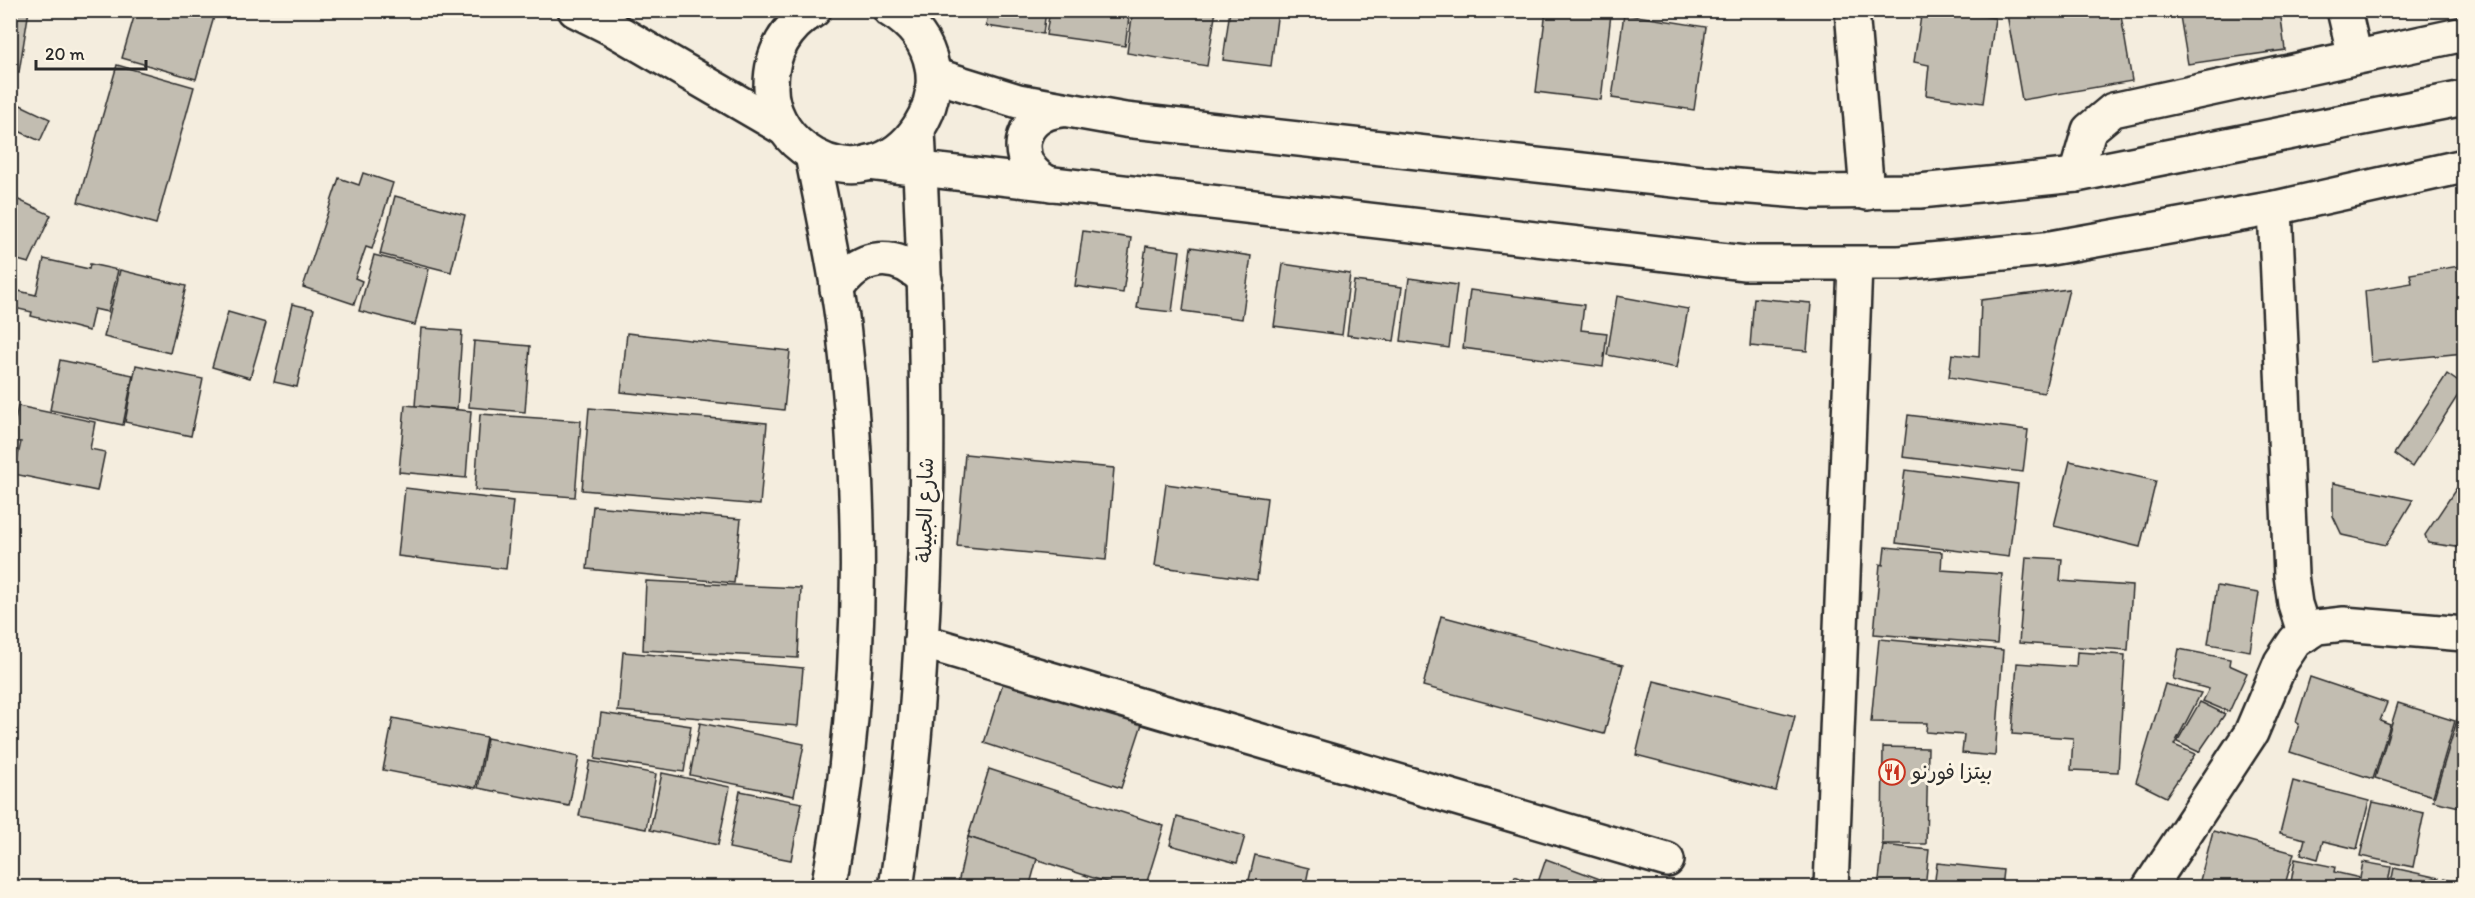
<svg xmlns="http://www.w3.org/2000/svg" width="2475" height="898" font-family="Itim,'Playpen Sans Arabic',sans-serif">
<style>
.building{fill:#c2bdb1;stroke:#2b2b2b;stroke-width:1.5}
.lines{fill:none;stroke-linecap:round;stroke-linejoin:round}
.street-casing{stroke:#2b2b2b;stroke-width:38}
.secondary-casing{stroke:#2b2b2b;stroke-width:38}
.street{stroke:#fcf5e5;stroke-width:33}
.secondary{stroke:#fcf5e5;stroke-width:33}
.labels{text-anchor:middle;stroke-width:6;stroke-linejoin:round;paint-order:stroke}
.street-label{font-size:21px;fill:#2b2b2b;stroke:#fcf5e5}
.poi-label{font-size:21px;fill:#2b2b2b;stroke:#fcf5e5;text-anchor:start}
</style>
<rect width="100%" height="100%" fill="#f4edde"/>
<filter id="ink" filterUnits="userSpaceOnUse"><feTurbulence type="fractalNoise" baseFrequency=".0167" numOctaves="2"/><feDisplacementMap in="SourceGraphic" scale="12" xChannelSelector="R" yChannelSelector="G"/><feConvolveMatrix kernelMatrix="1 2 1 2 8 2 1 2 1" color-interpolation-filters="sRGB"/></filter>
<g filter="url(#ink)">
<g class="building">
<path d="M 10,10 L 29,10 L 19,72 L 10,70 Z"/>
<path d="M 136,10 L 216,10 L 196,79 L 122,58 Z"/>
<path d="M 988,10 L 1046,10 L 1043,34 L 986,26 Z"/>
<path d="M 1050,10 L 1130,10 L 1125,46 L 1046,35 Z"/>
<path d="M 1133,10 L 1216,10 L 1207,66 L 1127,53 Z"/>
<path d="M 1230,10 L 1278,10 L 1271,66 L 1223,60 Z"/>
<path d="M 1546,10 L 1611,14 L 1601,100 L 1536,92 Z"/>
<path d="M 1922,10 L 1946,10 L 1995,18 L 1983,103 L 1926,95 L 1929,65 L 1914,62 Z"/>
<path d="M 2029,10 L 2120,10 L 2132,81 L 2022,100 L 2007,14 Z"/>
<path d="M 2179,10 L 2280,10 L 2285,50 L 2188,64 Z"/>
<path d="M 2376,10 L 2411,10 L 2377,18 Z"/>
<path d="M 1624,14 L 1706,27 L 1694,110 L 1612,98 Z"/>
<path d="M 117,65 L 194,87 L 156,224 L 78,202 Z"/>
<path d="M 10,100 L 50,119 L 40,141 L 10,127 Z"/>
<path d="M 363,173 L 393,183 L 372,249 L 366,247 L 355,278 L 362,281 L 354,304 L 303,287 L 339,178 L 359,185 Z"/>
<path d="M 10,196 L 51,215 L 29,263 L 10,258 Z"/>
<path d="M 395,196 L 465,215 L 451,272 L 380,254 Z"/>
<path d="M 1083,231 L 1131,238 L 1123,293 L 1075,286 Z"/>
<path d="M 1146,246 L 1180,251 L 1172,312 L 1137,308 Z"/>
<path d="M 1191,247 L 1251,256 L 1242,319 L 1183,311 Z"/>
<path d="M 374,255 L 429,269 L 415,325 L 359,311 Z"/>
<path d="M 44,259 L 89,269 L 90,264 L 118,270 L 108,312 L 94,309 L 89,331 L 31,316 L 32,312 L 10,307 L 10,289 L 36,295 Z"/>
<path d="M 1283,264 L 1350,274 L 1342,335 L 1274,326 Z"/>
<path d="M 2459,266 L 2461,274 L 2464,274 L 2464,353 L 2371,362 L 2365,291 L 2412,283 L 2410,274 Z"/>
<path d="M 120,270 L 186,286 L 170,353 L 104,337 Z"/>
<path d="M 1409,278 L 1457,285 L 1449,348 L 1401,341 Z"/>
<path d="M 1354,281 L 1402,287 L 1394,341 L 1347,335 Z"/>
<path d="M 2069,289 L 2044,393 L 1949,377 L 1952,354 L 1979,357 L 1981,300 Z"/>
<path d="M 1470,290 L 1584,305 L 1581,330 L 1607,333 L 1603,367 L 1463,348 Z"/>
<path d="M 1617,296 L 1688,309 L 1677,368 L 1607,355 Z"/>
<path d="M 1754,298 L 1811,303 L 1807,351 L 1750,346 Z"/>
<path d="M 292,304 L 314,309 L 297,387 L 274,382 Z"/>
<path d="M 228,312 L 266,323 L 250,378 L 212,367 Z"/>
<path d="M 421,328 L 462,331 L 457,409 L 415,406 Z"/>
<path d="M 627,333 L 790,351 L 784,410 L 621,392 Z"/>
<path d="M 474,341 L 530,346 L 525,412 L 469,407 Z"/>
<path d="M 60,360 L 133,375 L 123,425 L 50,410 Z"/>
<path d="M 136,365 L 203,379 L 191,436 L 125,422 Z"/>
<path d="M 2447,374 L 2464,386 L 2412,467 L 2394,454 Z"/>
<path d="M 405,405 L 471,411 L 466,478 L 399,472 Z"/>
<path d="M 18,406 L 95,422 L 90,449 L 105,452 L 97,491 L 14,474 L 21,442 L 11,441 Z"/>
<path d="M 589,408 L 767,423 L 760,505 L 582,490 Z"/>
<path d="M 480,414 L 581,421 L 575,497 L 475,490 Z"/>
<path d="M 1908,415 L 2028,430 L 2023,472 L 1903,457 Z"/>
<path d="M 965,454 L 1114,468 L 1106,560 L 957,546 Z"/>
<path d="M 2070,461 L 2156,481 L 2140,547 L 2054,526 Z"/>
<path d="M 1905,470 L 2018,484 L 2009,557 L 1896,543 Z"/>
<path d="M 2464,477 L 2464,565 L 2460,564 L 2463,548 L 2428,543 L 2425,535 Z"/>
<path d="M 2333,483 L 2413,500 L 2386,545 L 2342,535 L 2333,516 Z"/>
<path d="M 1166,484 L 1267,498 L 1257,580 L 1155,566 Z"/>
<path d="M 405,488 L 513,501 L 506,569 L 398,556 Z"/>
<path d="M 593,506 L 741,519 L 734,583 L 587,569 Z"/>
<path d="M 1885,547 L 1942,552 L 1941,570 L 2002,574 L 1997,644 L 1874,634 L 1880,564 L 1883,565 Z"/>
<path d="M 2026,557 L 2062,559 L 2060,581 L 2132,586 L 2128,650 L 2019,643 Z"/>
<path d="M 646,581 L 801,588 L 798,658 L 643,650 Z"/>
<path d="M 2217,586 L 2259,593 L 2250,651 L 2208,644 Z"/>
<path d="M 1441,616 L 1623,665 L 1604,734 L 1423,686 Z"/>
<path d="M 1879,639 L 2003,650 L 1995,756 L 1962,753 L 1964,735 L 1926,732 L 1927,723 L 1871,722 Z"/>
<path d="M 2179,649 L 2230,659 L 2229,665 L 2247,673 L 2229,712 L 2203,701 L 2209,689 L 2173,679 Z"/>
<path d="M 623,652 L 803,668 L 798,726 L 618,711 Z"/>
<path d="M 2077,652 L 2125,655 L 2118,772 L 2071,770 L 2073,738 L 2012,734 L 2017,663 L 2076,667 Z"/>
<path d="M 1006,673 L 1144,718 L 1121,788 L 984,743 Z"/>
<path d="M 2310,677 L 2387,703 L 2380,721 L 2390,725 L 2373,779 L 2290,752 L 2299,724 L 2296,722 Z"/>
<path d="M 1654,681 L 1795,716 L 1776,791 L 1636,755 Z"/>
<path d="M 2165,684 L 2201,693 L 2174,745 L 2195,754 L 2166,797 L 2136,782 Z"/>
<path d="M 2200,702 L 2225,714 L 2199,752 L 2177,742 Z"/>
<path d="M 2398,703 L 2455,721 L 2433,796 L 2375,778 Z"/>
<path d="M 601,713 L 691,726 L 684,772 L 595,759 Z"/>
<path d="M 2459,714 L 2464,716 L 2464,808 L 2433,801 Z"/>
<path d="M 393,718 L 486,737 L 476,788 L 383,770 Z"/>
<path d="M 700,723 L 804,744 L 794,796 L 690,775 Z"/>
<path d="M 487,738 L 579,757 L 569,806 L 478,788 Z"/>
<path d="M 1883,747 L 1928,748 L 1926,844 L 1882,844 Z"/>
<path d="M 590,761 L 656,774 L 646,829 L 579,816 Z"/>
<path d="M 989,769 L 1164,826 L 1145,888 L 1124,888 L 968,837 Z"/>
<path d="M 662,773 L 730,787 L 718,845 L 650,830 Z"/>
<path d="M 2293,781 L 2369,801 L 2357,849 L 2323,841 L 2318,859 L 2301,854 L 2305,839 L 2280,833 Z"/>
<path d="M 740,791 L 802,803 L 791,860 L 729,848 Z"/>
<path d="M 2373,802 L 2424,813 L 2413,867 L 2360,856 Z"/>
<path d="M 1177,817 L 1245,836 L 1237,863 L 1170,845 Z"/>
<path d="M 2213,831 L 2294,853 L 2284,888 L 2198,888 Z"/>
<path d="M 968,837 L 1037,859 L 1029,888 L 957,888 Z"/>
<path d="M 1883,845 L 1929,850 L 1925,888 L 1878,888 Z"/>
<path d="M 1255,855 L 1309,868 L 1305,888 L 1247,888 Z"/>
<path d="M 1546,859 L 1624,888 L 1510,888 L 1515,876 L 1537,885 Z"/>
<path d="M 2295,859 L 2335,867 L 2334,872 L 2360,878 L 2363,862 L 2391,867 L 2387,888 L 2290,888 Z"/>
<path d="M 1937,863 L 2003,870 L 2001,888 L 1934,888 Z"/>
<path d="M 2394,868 L 2439,878 L 2436,888 L 2390,888 Z"/>
<path d="M 2444,879 L 2464,884 L 2464,888 L 2442,888 Z"/>
</g>
<g class="lines">
<g class="street-casing">
<g id="street">
<path d="M 1852,10 L 1867,193"/>
<path d="M 2344,10 L 2355,57"/>
<path d="M 2076,175 L 2089,130 L 2113,110 L 2464,34"/>
<path d="M 2275,208 L 2291,575 L 2295,604 L 2305,635"/>
<path d="M 921,641 L 1667,860"/>
<path d="M 2149,888 L 2251,733 L 2281,662 L 2295,641 L 2317,627 L 2344,624 L 2464,634"/>
</g>
</g>
<g class="secondary-casing">
<g id="secondary">
<path d="M 575,10 L 611,28 L 783,128"/>
<path d="M 814,10 C 786,27 771,53 771,85 C 770,109 784,134 803,148 C 895,216 991,70 890,10"/>
<path d="M 934,75 L 1018,101 L 1125,120 L 1702,183 L 1812,192 L 1920,191 L 2076,175 L 2464,98"/>
<path d="M 812,155 C 823,211 836,268 843,325 C 865,512 863,703 828,888"/>
<path d="M 869,163 L 1745,263 L 1899,263 L 2045,249 L 2275,208 L 2464,166"/>
<path d="M 1051,184 C 1009,167 1016,114 1061,110"/>
<path d="M 837,289 C 860,253 896,250 925,280"/>
<path d="M 896,888 C 934,637 931,384 918,131"/>
<path d="M 1831,888 L 1855,265"/>
</g>
</g>
<use href="#street" class="street"/>
<use href="#secondary" class="secondary"/>
</g>
</g>
<defs>
<g id="restaurant-ring" transform="scale(1.35)"><circle r="9.5" fill="#fcf5e5" stroke="#c8321e" stroke-width="1.5"/><path d="M-5-6h1v4h1v-4h1v4h1v-4h1v5L-1.5 .5V6h-2V.5L-5-1ZM5-6V6H3V1.5H1.5Q1.5-4 5-6Z" fill="#c8321e"/></g>
</defs>
<g fill-rule="evenodd">
<use href="#restaurant-ring" x="1892" y="772"/>
</g>
<g class="labels">
<g class="street-label">
<text transform="translate(925 510) rotate(-89)" y="7">شارع الجبيلة</text>
</g>
<g class="poi-label">
<text x="1912" y="779">بيتزا فورنو</text>
</g>
</g>
<rect width="2475" height="898" fill="none" stroke="#fcf5e5" stroke-width="36"/>
<rect x="18" y="18" width="2439" height="862" fill="none" stroke="#2b2b2b" stroke-width="2" filter="url(#ink)"/>
<path d="M36 60v9h110v-9" fill="none" stroke="#2b2b2b" stroke-width="3"/>
<text x="45" y="60" font-size="18" fill="#2b2b2b" stroke="#fcf5e5" stroke-width="4.5" paint-order="stroke">20 m</text>
</svg>
